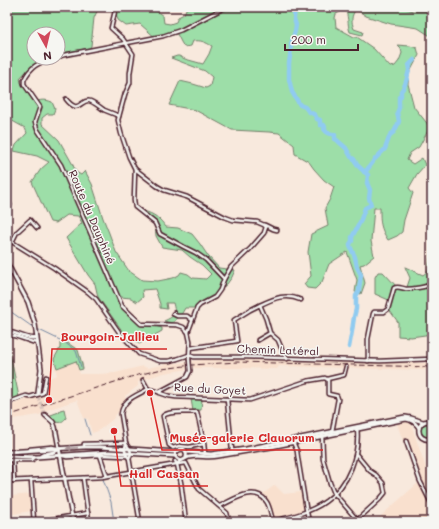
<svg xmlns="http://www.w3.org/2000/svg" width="439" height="529" font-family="Mali,sans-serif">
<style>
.built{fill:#f9e0ce}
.green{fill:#9ddea8;stroke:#747e6a}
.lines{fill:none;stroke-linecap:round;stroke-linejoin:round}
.stream{stroke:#7486a1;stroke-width:1}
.river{stroke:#90cbf0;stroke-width:4.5}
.major-tunnel{stroke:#d5c1b9;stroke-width:3;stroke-dasharray:3 1.5;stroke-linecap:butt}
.minor-casing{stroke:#4a1f2b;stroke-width:5.5}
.major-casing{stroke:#4a1f2b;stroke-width:6}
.minor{stroke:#f6f6f2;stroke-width:2.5}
.major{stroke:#f6f6f2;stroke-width:3}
.rail{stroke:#4a1f2b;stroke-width:1;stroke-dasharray:6 3;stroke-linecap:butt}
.minor-bridge-casing{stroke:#4a1f2b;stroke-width:5.5;stroke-linecap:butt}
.minor-bridge{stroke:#f6f6f2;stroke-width:2.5}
.oneway{fill:#a99598}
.labels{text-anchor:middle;stroke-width:3;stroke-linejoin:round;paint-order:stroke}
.street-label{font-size:11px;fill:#4a1f2b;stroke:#f6f6f2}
.leader{fill:none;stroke:#d62828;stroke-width:1.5}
.callout-dot{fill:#d62828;stroke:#f6f6f2;stroke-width:1.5}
.callout-label{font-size:12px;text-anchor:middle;font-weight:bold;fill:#d62828;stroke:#f6f6f2;stroke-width:3;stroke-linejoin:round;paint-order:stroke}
</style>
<rect width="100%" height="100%" fill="#f8e9dd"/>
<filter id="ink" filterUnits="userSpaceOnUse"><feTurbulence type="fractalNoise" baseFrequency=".025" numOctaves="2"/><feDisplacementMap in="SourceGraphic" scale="8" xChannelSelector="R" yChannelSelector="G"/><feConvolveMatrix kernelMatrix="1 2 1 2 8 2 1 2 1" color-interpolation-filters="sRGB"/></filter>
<g filter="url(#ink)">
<g class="built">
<path d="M 214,359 L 367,363 L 432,363 L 432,368 L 427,368 L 424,370 L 279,366 L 277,369 L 240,368 L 193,368 L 192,361 Z"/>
<path d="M 76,361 L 80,374 L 98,374 L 115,373 L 143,366 L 147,368 L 166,364 L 188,362 L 188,369 L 164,373 L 145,379 L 138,382 L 138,386 L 125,396 L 126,401 L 113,419 L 98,431 L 92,433 L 88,419 L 84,418 L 77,400 L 47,410 L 39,415 L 7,420 L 7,407 L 47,391 L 49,378 L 57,375 L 55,368 Z"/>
<path d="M 410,421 L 428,474 L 432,471 L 432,522 L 374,522 L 418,483 L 397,424 Z"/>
<path d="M 275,485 L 284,494 L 301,492 L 304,510 L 277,518 L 274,517 L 267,497 L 263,494 Z"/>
<path d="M 30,494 L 31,511 L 7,515 L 7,501 L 11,500 L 11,498 L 12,498 L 12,496 Z"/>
</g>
<g class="green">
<path d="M 7,7 L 99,7 L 94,18 L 91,46 L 90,48 L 58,54 L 58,34 L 34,34 L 34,58 L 46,58 C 35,63 28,69 20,78 L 21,83 L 25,87 L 28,94 L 34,102 C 40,100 45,99 52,102 L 55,109 L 53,114 L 47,114 L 42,118 L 42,124 L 59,140 L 72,163 L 76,172 L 81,175 L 85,171 L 92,184 L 103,218 L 109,233 L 116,252 L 129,271 L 142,280 L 158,281 L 173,278 L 179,275 L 181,272 L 188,274 L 193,278 L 206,279 L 211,274 L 202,265 L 190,257 L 182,250 L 162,247 L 156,236 L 155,225 L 143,211 C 155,214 159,218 166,227 L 178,228 L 192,234 L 200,244 L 208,256 L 219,268 L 235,270 L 232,277 L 227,284 L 217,292 L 212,297 L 196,308 L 185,308 C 182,314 178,319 172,323 L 164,321 C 175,316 176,314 173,303 L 166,303 L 167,309 L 160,308 L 160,304 L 155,289 L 142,290 L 143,297 L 137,302 L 131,298 L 121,297 L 118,302 L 133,319 L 142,326 L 154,326 L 162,328 L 162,331 L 139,344 L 130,336 L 123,332 L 98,297 L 95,284 L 88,275 L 66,238 L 82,223 L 78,216 L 67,215 L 56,223 L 50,222 L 32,182 L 41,169 L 49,162 L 37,156 L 14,151 L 16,145 L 27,133 L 25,128 L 7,118 Z"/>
<path d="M 114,7 L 151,7 L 163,16 L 164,23 L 170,24 L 176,22 L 178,17 L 184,14 L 186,9 L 190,7 L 342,7 L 340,12 L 336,14 L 335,18 L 336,27 L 354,37 L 357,37 L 374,49 L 390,67 L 395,66 L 399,61 L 402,53 L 401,49 L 397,45 L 410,46 L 417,48 L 419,55 L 409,74 L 408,84 L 414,107 L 430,127 L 419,147 L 410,153 L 407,160 L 413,164 L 422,158 L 425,165 L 417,174 L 409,188 L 413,193 L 404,220 L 402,232 L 397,236 L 388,240 C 380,228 380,222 380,208 L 374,208 L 371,241 L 374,256 L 364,264 L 360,265 L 365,283 L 361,294 L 355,292 L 357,280 L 347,252 L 329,264 L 322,282 L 315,289 L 307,288 L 304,284 L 311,276 L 308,252 L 311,234 L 328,226 L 325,208 L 330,199 L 334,187 L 324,180 L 314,169 L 309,162 L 295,154 L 294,145 L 279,133 L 269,132 L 232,130 L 195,110 L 169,105 L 180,81 L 193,84 L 206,88 L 210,86 L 212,77 L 205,71 L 171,58 L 177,56 L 179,56 L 185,59 L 203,64 L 209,54 L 212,46 C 205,42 201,40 193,41 L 191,46 L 184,47 L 181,42 L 177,34 L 157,39 L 140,24 L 126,26 L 118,20 Z"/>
<path d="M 344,7 L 401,7 L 413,11 L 424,11 L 432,15 L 432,37 L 418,28 L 391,24 L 366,16 L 356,9 C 351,16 351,21 354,29 L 363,32 L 362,35 C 358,34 354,33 350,32 C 347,24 349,15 344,7 Z"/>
<path d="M 432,252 L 432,334 L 411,337 L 398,336 L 398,322 L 390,311 L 391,301 L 375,294 L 375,277 L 378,272 L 383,272 L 398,288 L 406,290 L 410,278 L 405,267 L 423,275 L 428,271 L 430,258 Z"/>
<path d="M 7,339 L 19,397 L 7,400 Z"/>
<path d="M 66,342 L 78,350 L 82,364 L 83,369 L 79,370 L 76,361 L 57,368 L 54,359 L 60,348 L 60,343 Z"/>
<path d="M 191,399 L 202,400 L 201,410 L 193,411 Z"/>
<path d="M 64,409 L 66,418 C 59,426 55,422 48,416 L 59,412 L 60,410 Z"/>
<path d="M 428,423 L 432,424 L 432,436 C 421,440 416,427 428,423 Z"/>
</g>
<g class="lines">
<g class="stream">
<path d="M 7,309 L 34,328"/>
<path d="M 37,329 L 64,342 L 76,351 L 81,367"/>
<path d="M 85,419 L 90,435"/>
<path d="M 103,479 L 111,502 L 114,522"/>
</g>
<g class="river">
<path d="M 295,7 L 294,19 L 296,25 L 295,31 L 291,44 L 291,49 L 289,63 L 289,79 L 292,92 L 300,105 L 305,107 L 308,111 L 315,115 L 317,119 L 320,120 L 320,125 L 324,125 L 325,127 L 324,129 C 326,132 330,134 333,134 L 335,135 L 335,139 L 337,140 L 339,142 L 346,148 L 351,157 L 354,159 L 357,165 L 368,175 L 367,183 L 370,190 L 369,198 L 371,205 L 365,208 L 360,222 L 352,237 L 352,241 L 350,244 L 350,246 L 355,257 L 357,267 L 361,275 L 359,289 L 359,291 L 356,296 L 356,309 L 354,317 L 352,331 L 349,347"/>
<path d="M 375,159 L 385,149 L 390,135 L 394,132 L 398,124 L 399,121 L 397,113 L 399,108 L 399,97 L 401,96 L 401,91 C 407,85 407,75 410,67 L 409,65 L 414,60"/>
<path d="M 364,172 L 366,171 L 373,162"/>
</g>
<path class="major-tunnel" d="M 38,393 L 39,399 L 45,415"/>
<g class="minor-casing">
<g id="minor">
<path d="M 116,7 L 111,28 L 123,39 L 133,54 L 130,73 L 130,83 L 125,94 L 118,120 L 121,133 L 129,157 L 135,169 L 157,186 L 164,190 L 187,197 L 225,217 L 233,220 L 257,222 L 264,225 L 266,227 L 264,233 L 250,249 L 231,267 L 224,279 L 220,290 L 215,297 L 200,305 L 197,308 L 188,332"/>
<path d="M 58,57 L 64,55 L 163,36 L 181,30 L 226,7"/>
<path d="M 54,58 C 39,63 31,65 24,80 L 24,84 L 40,107 L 35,122 L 37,129 L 61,165 L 122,306 L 141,324 L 177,325 L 183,327 L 188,332 L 190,341 L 189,359"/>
<path d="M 66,99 C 79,116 81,98 90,101 C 95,103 100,107 104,110 C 109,112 114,114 119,116"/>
<path d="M 135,169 L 134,200 L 135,207 L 155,223 L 160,234 L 184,247 L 196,253 L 206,260 L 224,279"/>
<path d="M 7,199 L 9,202 L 10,205 L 7,209"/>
<path d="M 265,225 L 273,229 L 277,230"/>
<path d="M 7,238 L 12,242 L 54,268 L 88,292 L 96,299 L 119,332 L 139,354 L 160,361 L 169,361 L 177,359 L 189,355"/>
<path d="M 12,242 L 17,232 L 30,220 L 37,228"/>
<path d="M 260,305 C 275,298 285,293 301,300"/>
<path d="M 174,313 L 173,314 L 177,316 L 187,316 L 192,320"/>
<path d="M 7,332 C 18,332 26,340 37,338"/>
<path d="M 7,335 C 17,335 27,341 37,343"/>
<path d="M 258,340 L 270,333"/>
<path d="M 190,348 L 237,341 L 234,320 L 250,310 L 260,305 L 266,319 L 270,333 L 278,340 L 283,352 L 287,359"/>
<path d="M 189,355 L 194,357 L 247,357 L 380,361 L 432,359"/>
<path d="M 368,361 L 368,339 L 373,314 L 374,312 L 384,312 L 388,309 L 394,288 C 398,286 401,288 406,289 C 413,289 426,287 432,284"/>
<path d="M 327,379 L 344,375 L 346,367"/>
<path d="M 143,380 L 148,389"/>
<path d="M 159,392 L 187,377 L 190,371"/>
<path d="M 227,399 L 232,450 L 231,452"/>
<path d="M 7,403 L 23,397 L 26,396 L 30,397 L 43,393 L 46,377"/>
<path d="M 322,435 L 323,459 L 330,483 L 334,493 L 359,522"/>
<path d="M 406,441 L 420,481 L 432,505"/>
<path d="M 293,442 L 297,451 L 298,459 L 306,508 L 309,522"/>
<path d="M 126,444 C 130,449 133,453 129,458"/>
<path d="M 204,444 L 189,447 L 179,446 L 173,448 L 169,445 L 163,416 C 169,410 187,413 197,412 L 204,444 L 205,454"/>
<path d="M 84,447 L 84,444 L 126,443"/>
<path d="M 30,449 L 52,447 L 57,448"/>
<path d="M 100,455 L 107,476"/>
<path d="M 63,456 L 67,457 L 100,455 L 126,456"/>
<path d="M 7,460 L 32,460 L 35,457"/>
<path d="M 13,461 L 14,481"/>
<path d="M 175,461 L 177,464 L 181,483 L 186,522"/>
<path d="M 178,464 L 186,463 L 199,489 L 227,513 L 229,522"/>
<path d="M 83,478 L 89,522"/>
<path d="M 31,480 L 34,522"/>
<path d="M 7,481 L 31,480 L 102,477 L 177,464 L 180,461"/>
<path d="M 220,506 C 233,500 254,485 266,501 C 270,506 271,515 273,522"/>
<path d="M 37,522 L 88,513"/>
<path d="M 140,522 L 129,458 C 125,454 124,449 126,444 L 121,414 C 123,399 136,396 148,389 L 159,392 L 160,393 L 169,396 L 176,397 L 250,400 L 307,381 L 325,378 L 328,380 L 328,394 L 337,396 L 338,399 L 332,432"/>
<path d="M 268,522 C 287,518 310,513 326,501 C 349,485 360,454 357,427"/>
<path d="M 355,522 L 380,499 L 385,493 L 383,483 L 376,475 L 370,471 L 356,454"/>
</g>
</g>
<g class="major-casing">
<g id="major">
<path d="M 7,263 L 28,302 L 35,324 L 41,369 L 38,393"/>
<path d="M 45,415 L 53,422 L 55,427 L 73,522"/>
<path d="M 432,422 C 415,417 414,443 432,439"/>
<path d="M 7,452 L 84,447 L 100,447 L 176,452"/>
<path d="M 186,452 L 211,454 L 246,449 L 405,417 L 411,418 L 423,422"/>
<path d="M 7,456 L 36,457 L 109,452 L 175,456"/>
<path d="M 41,456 C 46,452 53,454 58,450"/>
<path d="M 186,457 C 189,442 168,452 178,459 C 182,463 185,458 189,457 C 198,455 208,458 218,456 L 271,447 L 406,419 C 413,420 416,423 419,428"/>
</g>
</g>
<use href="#minor" class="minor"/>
<use href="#major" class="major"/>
<path class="rail" d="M 7,416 L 134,376 L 162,369 L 192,365 L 237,362 L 432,367"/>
<g class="minor-bridge-casing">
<path id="minor-bridge" d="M 189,359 L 190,371"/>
</g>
<use href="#minor-bridge" class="minor-bridge"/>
</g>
<defs><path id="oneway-solid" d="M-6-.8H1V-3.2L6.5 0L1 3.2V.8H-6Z"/></defs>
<use class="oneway" href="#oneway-solid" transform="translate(72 448) rotate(176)"/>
</g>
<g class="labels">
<g class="street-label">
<text transform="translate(92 217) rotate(67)" y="4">Route du Dauphiné</text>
<text transform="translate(278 350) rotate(2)" y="4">Chemin Latéral</text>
<text transform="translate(210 389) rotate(3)" y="4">Rue du Goyet</text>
</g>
</g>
<path class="leader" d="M49 400L52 349H167M150 393L162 450H323M114 431L121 486H208"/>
<g class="callout-dot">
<circle cx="49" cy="400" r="4"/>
<circle cx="150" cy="393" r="4"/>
<circle cx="114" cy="431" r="4"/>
</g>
<g class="callout-label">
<text x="110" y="341">Bourgoin-Jallieu</text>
<text x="242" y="442">Musée-galerie Clauorum</text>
<text x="164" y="478">Hall Cassan</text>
</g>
<rect width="439" height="529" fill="none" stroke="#f6f6f2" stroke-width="24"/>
<rect x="12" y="12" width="415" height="505" fill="none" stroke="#4a1f2b" stroke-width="1.5" filter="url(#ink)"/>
<g transform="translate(46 46) rotate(172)"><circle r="19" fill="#f6f6f2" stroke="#b1a0a2"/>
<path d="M0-3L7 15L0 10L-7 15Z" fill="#d1495b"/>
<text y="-6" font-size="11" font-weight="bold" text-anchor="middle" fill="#4a1f2b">N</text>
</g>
<path d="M285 44v6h73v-6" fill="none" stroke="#4a1f2b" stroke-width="2"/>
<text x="291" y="44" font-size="12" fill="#4a1f2b" stroke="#f6f6f2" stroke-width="3" paint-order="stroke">200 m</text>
</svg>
